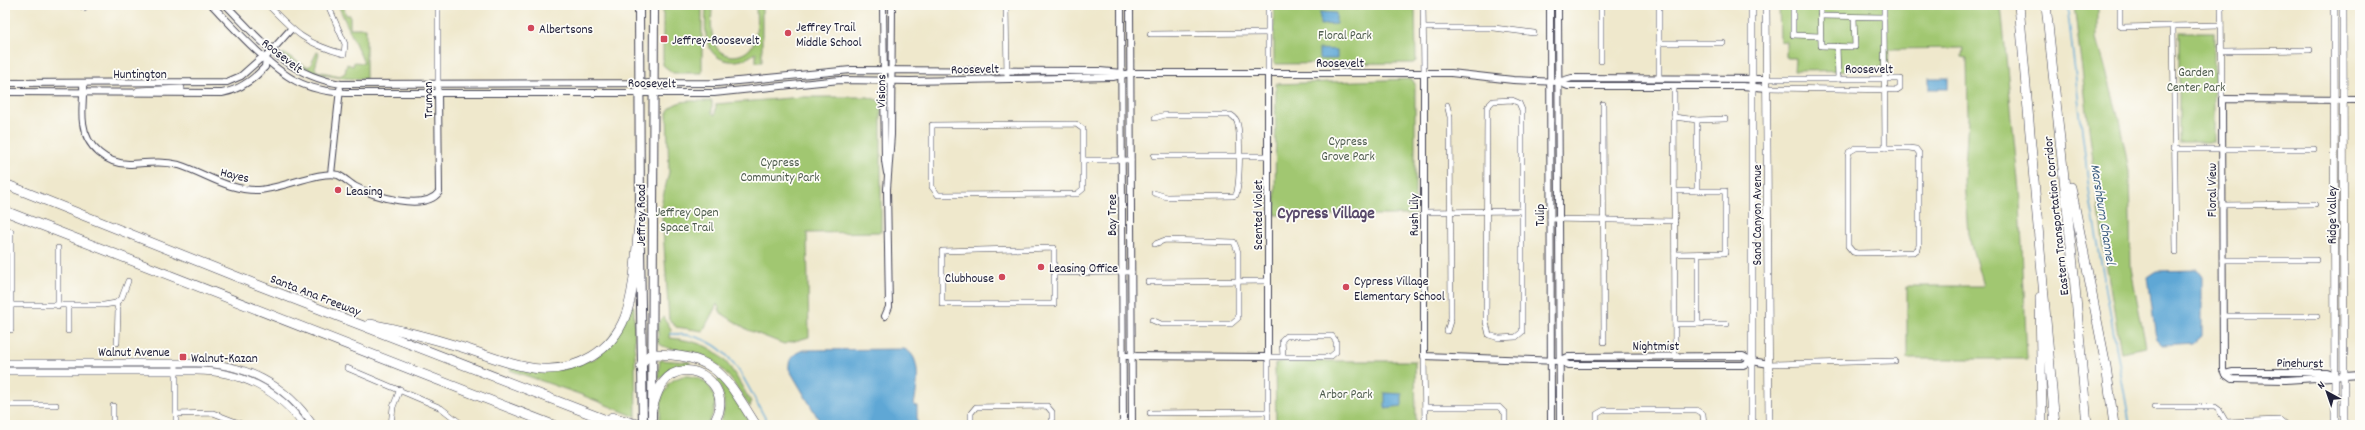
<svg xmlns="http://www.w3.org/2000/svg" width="2365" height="430" font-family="Dekko,sans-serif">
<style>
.green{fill:#a1c771;stroke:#627456}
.water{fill:#5ea7d5;stroke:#406488}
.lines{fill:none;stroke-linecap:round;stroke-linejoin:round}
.stream{stroke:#5ea7d5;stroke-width:1.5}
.minor-casing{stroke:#414051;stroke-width:6}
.tertiary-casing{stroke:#414051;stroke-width:8}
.secondary-casing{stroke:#414051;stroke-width:8}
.primary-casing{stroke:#414051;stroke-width:10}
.motorway-casing{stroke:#414051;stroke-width:10}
.minor{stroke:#fff;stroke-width:5}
.tertiary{stroke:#fff;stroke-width:6}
.secondary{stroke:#fff;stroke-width:7}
.primary{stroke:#fff;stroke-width:8}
.motorway{stroke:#fff;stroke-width:9}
.poi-dot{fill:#d1495b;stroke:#fdfcf7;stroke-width:1.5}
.labels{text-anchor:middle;stroke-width:3.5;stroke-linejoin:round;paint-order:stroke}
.poi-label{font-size:13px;fill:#22223b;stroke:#fdfcf7;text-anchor:start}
.park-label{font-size:13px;fill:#4e5c4e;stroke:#fdfcf7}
.street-label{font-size:13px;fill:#22223b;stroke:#fdfcf7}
.water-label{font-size:14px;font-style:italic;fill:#3d5e80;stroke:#fdfcf7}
.district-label{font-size:17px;font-weight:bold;fill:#594a6b;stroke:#fdfcf7}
</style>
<rect width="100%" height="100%" fill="#fdfcf7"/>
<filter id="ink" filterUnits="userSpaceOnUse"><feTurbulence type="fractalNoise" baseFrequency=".025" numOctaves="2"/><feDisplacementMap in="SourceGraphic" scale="8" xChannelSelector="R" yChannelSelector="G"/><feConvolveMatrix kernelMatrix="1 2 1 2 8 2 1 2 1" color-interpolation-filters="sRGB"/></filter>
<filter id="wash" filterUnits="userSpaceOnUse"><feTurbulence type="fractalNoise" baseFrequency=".012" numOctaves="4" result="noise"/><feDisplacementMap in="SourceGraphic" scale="16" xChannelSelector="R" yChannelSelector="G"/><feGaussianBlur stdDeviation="0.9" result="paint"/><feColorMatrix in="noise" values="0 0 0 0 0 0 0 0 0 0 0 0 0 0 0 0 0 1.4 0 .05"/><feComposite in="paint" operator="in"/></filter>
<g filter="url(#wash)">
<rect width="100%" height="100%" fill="#efe8cc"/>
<g class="green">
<path d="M 338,5 L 343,5 L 346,15 L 350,15 L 350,28 L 366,28 L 366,79 C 336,79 309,74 283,56 L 283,53 L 307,67 L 310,66 L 317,52 L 319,53 L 315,68 L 317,71 L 340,76 L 345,73 L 347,64 L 353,66 L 354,62 L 364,63 Z"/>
<path d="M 663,5 L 702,5 L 702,73 L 673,73 L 663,65 Z"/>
<path d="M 706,5 L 712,5 C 712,16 710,31 714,42 C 720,61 747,60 754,42 C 758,31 756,16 756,5 L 762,5 L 762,62 L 756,62 L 756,52 C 740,67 711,64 707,40 C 704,29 706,16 706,5 Z"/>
<path d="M 1274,5 L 1415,5 L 1416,61 L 1413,63 L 1276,64 L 1274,62 Z"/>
<path d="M 1779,5 L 2001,5 L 2020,201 L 2027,359 L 1907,359 L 1907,286 L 1983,286 L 1968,234 L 1964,181 L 1968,118 L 1967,57 L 1962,56 L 1963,48 L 1889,49 L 1888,67 L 1874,67 L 1870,70 L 1794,71 L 1795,58 L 1786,58 L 1786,42 L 1780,41 Z"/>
<path d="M 2074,5 L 2097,5 L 2097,38 L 2119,119 L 2129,171 L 2131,269 L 2146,347 L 2121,352 L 2104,250 Z"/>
<rect x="2179" y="32" width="35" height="110"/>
<path d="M 1412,79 L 1415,84 L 1415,215 L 1275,215 L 1276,84 Z"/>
<path d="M 802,97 L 868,97 L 881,101 L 881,232 L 807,233 L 809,337 L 784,344 L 748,330 L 721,313 L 717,304 L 703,331 L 676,327 L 669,320 L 662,215 L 662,201 L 669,172 L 667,113 C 674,97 697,102 712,101 L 712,113 L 715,115 L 716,104 Z"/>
<path d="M 632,306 L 634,306 L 636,417 L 582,395 L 510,370 L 512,366 L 533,371 L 595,359 Z"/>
<path d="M 664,317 L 671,329 L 670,338 C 721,343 727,361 751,402 L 750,407 C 735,385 721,359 693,352 C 681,349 669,351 658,343 L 658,323 Z"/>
<path d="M 660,360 L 690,362 L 689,367 L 670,371 L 660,379 L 658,377 Z"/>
<path d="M 1281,361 L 1415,361 L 1416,425 L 1276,425 L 1275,364 Z"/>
<path d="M 683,376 C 712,374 725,404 706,425 L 659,425 L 662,396 L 668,387 L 667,385 L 675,379 Z"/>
<path d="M 720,378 L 752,425 L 719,425 C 727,410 725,395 717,381 Z"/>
</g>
<g class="water">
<path d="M 1320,12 L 1336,13 L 1336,24 L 1320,25 Z"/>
<path d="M 1319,49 L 1337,50 L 1337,59 L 1319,59 Z"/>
<rect x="1929" y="78" width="19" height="11"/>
<path d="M 2197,270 L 2202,277 L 2202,336 L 2194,343 L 2162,345 L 2156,339 L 2148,277 L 2157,271 Z"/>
<path d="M 904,349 C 923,355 917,389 914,405 L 917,406 L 917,425 L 822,425 L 789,369 C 788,359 793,354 803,350 Z"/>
<path d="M 1385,393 L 1402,394 L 1402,406 L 1385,408 Z"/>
</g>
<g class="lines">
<g class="stream">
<path d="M 2067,5 L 2091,205 L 2130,425"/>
<path d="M 671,334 C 731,333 743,380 769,425"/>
</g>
</g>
</g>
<g filter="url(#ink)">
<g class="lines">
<g class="minor-casing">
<g id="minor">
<path d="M 84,5 L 84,8"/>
<path d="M 268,5 C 295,33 306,44 344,54 L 345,44 L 328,5"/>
<path d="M 438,5 L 438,92"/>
<path d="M 1006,5 L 1007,78"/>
<path d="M 1268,5 L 1268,73"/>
<path d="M 1423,5 L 1424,73"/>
<path d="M 1601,5 L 1601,61"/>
<path d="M 1659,5 L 1659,78"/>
<path d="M 1793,5 L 1793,35 L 1820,36"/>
<path d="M 1820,5 L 1821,46 L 1855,47 L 1854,17"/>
<path d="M 1884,5 L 1884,17"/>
<path d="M 2120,5 L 2120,26 L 2122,27 L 2221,25"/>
<path d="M 2221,5 L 2222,99"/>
<path d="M 1820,16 L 1884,17 L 1885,148"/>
<path d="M 2173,26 L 2176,252"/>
<path d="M 1423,28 L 1494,28 L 1534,33"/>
<path d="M 1150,34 L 1268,33"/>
<path d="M 1659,43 L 1723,43"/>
<path d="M 1837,46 L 1838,79"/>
<path d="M 2222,51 L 2310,50"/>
<path d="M 1768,79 L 1900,79 L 1900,88 L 1897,90 L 1768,88"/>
<path d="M 1674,86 L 1675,356"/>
<path d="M 135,93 L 138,90 L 182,88"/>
<path d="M 1512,100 L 1519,103 L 1522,110 L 1522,332 L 1516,337 L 1499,338 L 1489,335 L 1486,322 L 1487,112 L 1487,107 L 1493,101 Z"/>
<path d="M 1603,104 L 1604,342"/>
<path d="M 1447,105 L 1450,117 L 1451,318 L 1447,331"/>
<path d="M 1674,117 L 1697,120 L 1725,119"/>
<path d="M 1856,148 L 1909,148 L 1916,149 L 1919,153 L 1919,245 L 1918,249 L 1914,252 L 1857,253 L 1853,252 L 1848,246 L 1848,157 L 1849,152 Z"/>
<path d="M 2173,149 L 2314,149"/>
<path d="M 1154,156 L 1268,156"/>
<path d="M 1083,160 L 1083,129 L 1076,124 L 932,125 L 932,187 L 938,195 L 1077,194 L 1083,189 L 1083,160 L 1131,160"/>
<path d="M 1675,191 L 1725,191 L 1725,253 L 1675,254"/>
<path d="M 1697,191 L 1697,120"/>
<path d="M 1154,193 L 1167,197 L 1233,196 L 1236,195 C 1240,184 1241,133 1237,122 C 1236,118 1234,117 1231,115 L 1165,115 L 1155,118"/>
<path d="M 2222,205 L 2315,204"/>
<path d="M 1424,212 L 1521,211"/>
<path d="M 1550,219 L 1675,221"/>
<path d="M 5,229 L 11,231 L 11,330"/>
<path d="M 58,248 L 58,306"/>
<path d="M 1698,254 L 1698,324"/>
<path d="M 2222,260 L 2316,260"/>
<path d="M 1054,273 L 1054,248 L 942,251 L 942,304 L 1054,304 L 1054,273 L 1132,272"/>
<path d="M 1148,282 L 1268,281"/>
<path d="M 116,303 L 118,310 L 117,343"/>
<path d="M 116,303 L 122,297 L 128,281"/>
<path d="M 5,305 L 104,305 L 116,303"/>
<path d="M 68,306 L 68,331"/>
<path d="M 2222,316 L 2317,316"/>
<path d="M 1152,320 L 1161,324 L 1231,324 L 1238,318 L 1238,252 L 1234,242 L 1165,240 L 1155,244"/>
<path d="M 1675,324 L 1727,324"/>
<path d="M 1424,356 L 1425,425"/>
<path d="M 176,363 L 176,425"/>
<path d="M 1769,364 L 1895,361"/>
<path d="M 347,368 L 441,408 L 463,425"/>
<path d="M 5,405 L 56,405"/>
<path d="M 113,406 L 113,425"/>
<path d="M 1425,407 L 1499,407 L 1505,413 L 1505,425"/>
<path d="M 2154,407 L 2215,407 L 2219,410 L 2226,422"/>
<path d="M 1150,413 L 1268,412"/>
<path d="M 176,414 L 213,413 L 244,425"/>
<path d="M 2226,422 L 2280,420 L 2286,425"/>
<path d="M 391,425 L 393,407 L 400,389"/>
<path d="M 971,425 L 971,413 L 976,407 L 1047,406 L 1052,412 L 1052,425"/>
<path d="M 1268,425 L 1268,357 L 1330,357 L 1336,352 L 1336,341 L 1332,336 L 1286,336 L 1282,340 L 1283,357"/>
<path d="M 1597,425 L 1597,414 L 1604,410 L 1696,410 L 1703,414 L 1704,425"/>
</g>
</g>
<g class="tertiary-casing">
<g id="tertiary">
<path d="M 212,5 C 233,27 269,67 296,81 C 311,89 330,92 346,93 L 714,93 L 840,80 L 910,81 L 1113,77 L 1130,73 L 1451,73 L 1513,80 L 1558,82 L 1572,78 L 1768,79"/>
<path d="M 226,5 C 262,42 287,75 341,84 L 717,83 L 851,70 L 1100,71 L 1122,73"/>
<path d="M 883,5 L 885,161 L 887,173"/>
<path d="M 1121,5 L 1123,425"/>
<path d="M 1130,5 L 1132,425"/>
<path d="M 1550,5 L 1551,425"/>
<path d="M 1558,5 L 1560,425"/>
<path d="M 1424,73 L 1424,356 L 1559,361 L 1568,357 L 1743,356 L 1752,361 L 1769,364"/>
<path d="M 1558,82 L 1568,86 L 1742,86 L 1768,88"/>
<path d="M 5,83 L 227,82 L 241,76 L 259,60 L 266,57 L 291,29"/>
<path d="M 83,83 C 84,96 81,110 83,123 C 86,147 107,165 131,164 C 147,163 163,161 179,165 C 207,174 228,191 259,190 C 281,189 321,170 338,175 C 345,178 350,184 356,187 C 373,196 425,212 439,192 L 438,92"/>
<path d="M 5,92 L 222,93 C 240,90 253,80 265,67 L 266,57"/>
<path d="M 331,174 L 340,89"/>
<path d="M 885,316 L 889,307 L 887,189 L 891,135 L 892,5"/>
<path d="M 1123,356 L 1268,357 L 1268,73"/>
<path d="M 1559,361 L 1569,365 L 1743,365 L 1752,361"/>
<path d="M 2225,374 L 2223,370 L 2222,99 L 2360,100"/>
<path d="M 2225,374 L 2232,379 L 2286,380 L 2360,375"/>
<path d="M 2225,374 L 2233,372 L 2327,372 L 2335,375"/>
</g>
</g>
<g class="secondary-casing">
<g id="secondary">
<path d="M 1752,5 L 1752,425"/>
<path d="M 1766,5 L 1769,425"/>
<path d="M 2334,5 L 2335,425"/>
<path d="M 2343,5 L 2344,425"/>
<path d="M 5,363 L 196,363 C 244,363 286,384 313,425"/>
<path d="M 5,371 L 196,371 C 239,371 278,389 303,425"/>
</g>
</g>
<g class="primary-casing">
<g id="primary">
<path d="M 639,5 L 640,220"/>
<path d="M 640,248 L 643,425"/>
<path d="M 652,425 L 654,5"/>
</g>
</g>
<g class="motorway-casing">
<g id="motorway">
<path d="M 2019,5 L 2055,425"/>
<path d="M 2046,5 L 2074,275 L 2087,425"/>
<path d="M 5,184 L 255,284 L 619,425"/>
<path d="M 2071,187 L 2106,366 L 2114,425"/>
<path d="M 5,211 L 553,425"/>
<path d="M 2040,297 L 2042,425"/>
<path d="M 370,324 C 401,330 431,338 461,347 C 487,355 514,367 541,369 C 577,371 612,351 625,317 C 636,289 636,245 640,215"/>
<path d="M 641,367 L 643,361 L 651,354 C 717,355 723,373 756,425"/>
<path d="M 652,409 C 655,400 657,390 663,383 C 687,350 740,389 712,425"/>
<path d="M 612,417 L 640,425"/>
</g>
</g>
<use href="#minor" class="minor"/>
<use href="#tertiary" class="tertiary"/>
<use href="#secondary" class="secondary"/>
<use href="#primary" class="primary"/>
<use href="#motorway" class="motorway"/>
</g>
</g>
<g class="poi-dot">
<circle cx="531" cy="28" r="4"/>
<circle cx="788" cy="33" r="4"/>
<rect x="660" y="35" width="8" height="8" rx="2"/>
<circle cx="338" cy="190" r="4"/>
<circle cx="1041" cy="267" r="4"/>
<circle cx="1002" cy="277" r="4"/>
<circle cx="1346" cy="287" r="4"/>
<rect x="179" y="353" width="8" height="8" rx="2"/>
</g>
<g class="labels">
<g class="poi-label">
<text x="796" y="31">Jeffrey Trail<tspan x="796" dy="15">Middle School</tspan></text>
<text x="539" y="33">Albertsons</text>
<text x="672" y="44">Jeffrey-Roosevelt</text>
<text x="346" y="195">Leasing</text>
<text x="1049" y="272">Leasing Office</text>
<text x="994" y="282" text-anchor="end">Clubhouse</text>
<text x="1354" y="285">Cypress Village<tspan x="1354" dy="15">Elementary School</tspan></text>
<text x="191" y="362">Walnut-Kazan</text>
</g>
<g class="park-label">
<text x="1345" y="39">Floral Park</text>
<text x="2196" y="76">Garden<tspan x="2196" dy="15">Center Park</tspan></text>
<text x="1348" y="145">Cypress<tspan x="1348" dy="15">Grove Park</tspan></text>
<text x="780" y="166">Cypress<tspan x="780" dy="15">Community Park</tspan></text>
<text x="687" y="216">Jeffrey Open<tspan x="687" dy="15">Space Trail</tspan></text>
<text x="1346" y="398">Arbor Park</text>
</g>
<g class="street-label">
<text transform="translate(283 55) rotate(38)" y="5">Roosevelt</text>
<text x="1340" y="67">Roosevelt</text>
<text transform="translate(975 68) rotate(-1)" y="5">Roosevelt</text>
<text x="1869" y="73">Roosevelt</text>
<text x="140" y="78">Huntington</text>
<text transform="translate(652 82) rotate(1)" y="5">Roosevelt</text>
<text transform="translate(880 91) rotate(-89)" y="5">Visions</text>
<text transform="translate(427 100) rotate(-91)" y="5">Truman</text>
<text transform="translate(235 174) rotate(13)" y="5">Hayes</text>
<text transform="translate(2211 190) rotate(-90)" y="5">Floral View</text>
<text transform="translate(640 215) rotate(-90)" y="5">Jeffrey Road</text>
<text transform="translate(1111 215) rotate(-90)" y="5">Bay Tree</text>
<text transform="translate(1257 215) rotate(-90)" y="5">Scented Violet</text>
<text transform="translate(1413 215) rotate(-90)" y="5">Rush Lily</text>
<text transform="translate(1539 215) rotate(-90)" y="5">Tulip</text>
<text transform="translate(1756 215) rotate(-90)" y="5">Sand Canyon Avenue</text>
<text transform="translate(2331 215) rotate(-90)" y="5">Ridge Valley</text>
<text transform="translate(2055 216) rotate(-96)" y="5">Eastern Transportation Corridor</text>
<text transform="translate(316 294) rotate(21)" y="5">Santa Ana Freeway</text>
<text x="1656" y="350">Nightmist</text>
<text x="134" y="356">Walnut Avenue</text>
<text transform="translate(2300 362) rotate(1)" y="5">Pinehurst</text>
</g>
<g class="water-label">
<text transform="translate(2104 214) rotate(81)" y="5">Marshburn Channel</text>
</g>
<g class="district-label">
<text x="1326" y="218">Cypress Village</text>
</g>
</g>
<rect width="2365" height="430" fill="none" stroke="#fdfcf7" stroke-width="20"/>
<g transform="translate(2327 392) rotate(320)" stroke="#fdfcf7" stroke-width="3" paint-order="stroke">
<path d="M0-3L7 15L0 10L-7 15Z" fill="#22223b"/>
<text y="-6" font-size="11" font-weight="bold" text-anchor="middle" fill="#22223b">N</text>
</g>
</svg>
